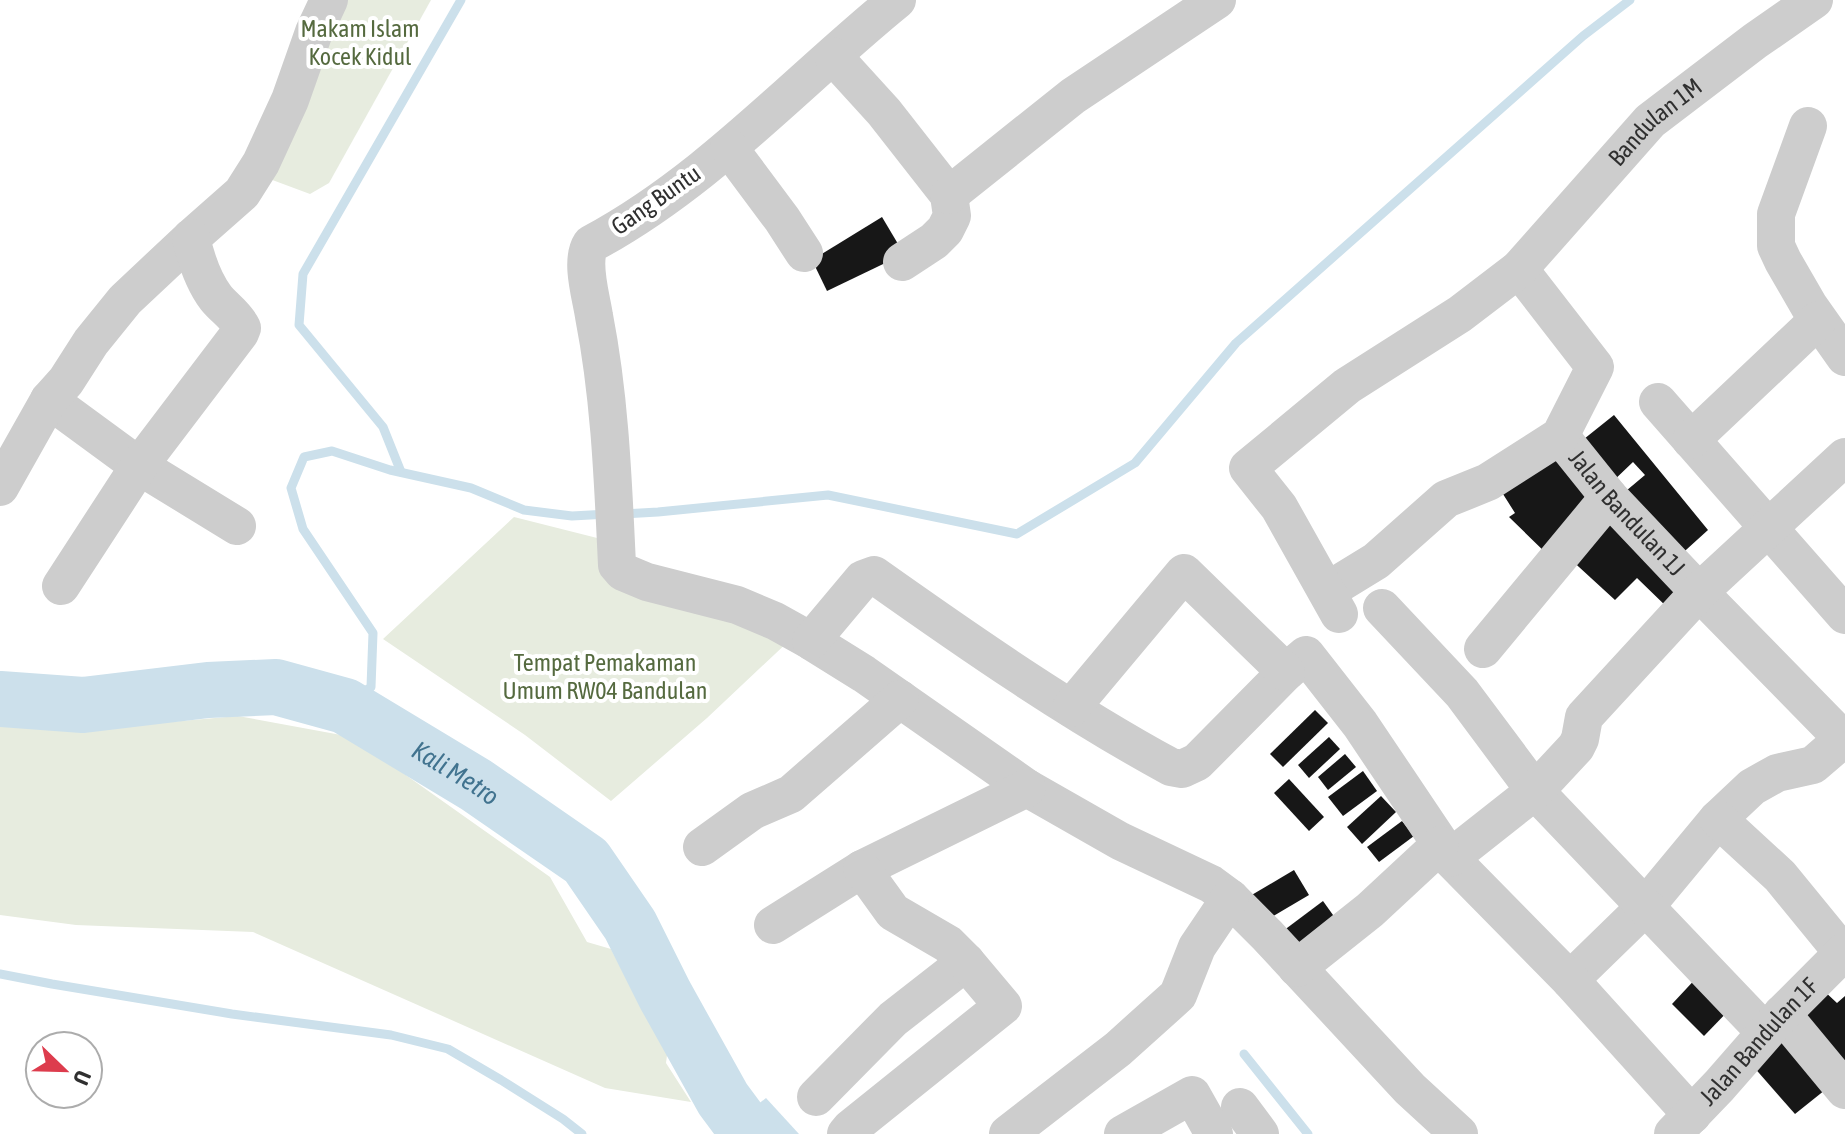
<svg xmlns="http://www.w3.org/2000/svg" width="1845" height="1134" font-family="'Asap Condensed',sans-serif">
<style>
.green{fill:#e7ecdf}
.water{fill:#cce0eb}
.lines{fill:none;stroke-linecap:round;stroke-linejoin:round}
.stream{stroke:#cce0eb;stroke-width:9}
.river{stroke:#cce0eb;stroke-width:56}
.building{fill:#171717}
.minor{stroke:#cdcdcd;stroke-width:38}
.labels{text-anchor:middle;stroke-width:8;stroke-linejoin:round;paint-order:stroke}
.park-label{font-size:24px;fill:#556a3f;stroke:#fff}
.street-label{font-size:24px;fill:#303030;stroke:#fff}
.water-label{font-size:26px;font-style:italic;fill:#41738f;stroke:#fff}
</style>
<rect width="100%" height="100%" fill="#fff"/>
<g class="green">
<path d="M 336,0 L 431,0 L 329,183 L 310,194 L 267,178 Z"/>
<path d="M 514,517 L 609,541 L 611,571 L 792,638 L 707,718 L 611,801 L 525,735 L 383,639 Z"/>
<path d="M 238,716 L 352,737 L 550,877 L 587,942 L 611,949 L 625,976 L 673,1009 L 666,1063 L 691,1102 L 605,1088 L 253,932 L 76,925 L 0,915 L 0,726 L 67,731 Z"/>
</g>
<path class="water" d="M 766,1098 L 799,1134 L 720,1134 Z"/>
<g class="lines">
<g class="stream">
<path d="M 401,472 L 383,427 L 299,325 L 303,274 L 461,0"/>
<path d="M 623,514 L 658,512 L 828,495 L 1017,534 L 1135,463 L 1236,343 L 1583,36 L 1630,0"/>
<path d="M 345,706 L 371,687 L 373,633 L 303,529 L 291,488 L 304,457 L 332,451 L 390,470 L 471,488 L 524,510 L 572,516 L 608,514"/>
<path d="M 0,974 L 52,984 L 232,1014 L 391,1035 L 448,1049 L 501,1080 L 563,1119 L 582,1134"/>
<path d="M 1244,1054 L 1308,1134"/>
</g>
<path class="river" id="s1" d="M 0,699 L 83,705 L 208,690 L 276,687 L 345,706 L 476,785 L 586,861 L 630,925 L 665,995 L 723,1099 L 749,1134"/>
</g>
<g class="building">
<path d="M 882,217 L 904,254 L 827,291 L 812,260 Z"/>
<path d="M 1614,415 L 1708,530 L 1676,559 L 1620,496 L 1645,475 L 1633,462 L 1610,484 L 1574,447 Z"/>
<path d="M 1559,446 L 1602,498 L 1550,557 L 1509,517 L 1515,513 L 1496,483 Z"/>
<path d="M 1608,507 L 1690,591 L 1671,611 L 1637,578 L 1615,600 L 1567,556 Z"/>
<path d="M 1315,710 L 1328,723 L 1283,767 L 1270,754 Z"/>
<path d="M 1329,737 L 1340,749 L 1309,778 L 1298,765 Z"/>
<path d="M 1345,754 L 1356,767 L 1328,790 L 1318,777 Z"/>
<path d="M 1363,771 L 1377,791 L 1343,816 L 1328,797 Z"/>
<path d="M 1289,779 L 1324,817 L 1309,831 L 1274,793 Z"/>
<path d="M 1381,796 L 1396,812 L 1362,844 L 1347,827 Z"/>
<path d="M 1402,821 L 1414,836 L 1379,862 L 1367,847 Z"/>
<path d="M 1294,870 L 1309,895 L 1265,921 L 1250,896 Z"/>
<path d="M 1323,901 L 1338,922 L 1294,953 L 1279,934 Z"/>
<path d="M 1701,973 L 1734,1005 L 1704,1036 L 1672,1004 Z"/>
<path d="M 1822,989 L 1837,1003 L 1845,996 L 1845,1083 L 1792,1018 Z"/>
<path d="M 1785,1029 L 1835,1082 L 1795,1114 L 1752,1065 Z"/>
</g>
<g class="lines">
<g class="minor">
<path d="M 897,0 C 796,82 707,182 591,244 C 580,261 591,296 594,316 C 610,398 613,481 617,565 L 623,572 L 647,582 L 737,605 L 775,621 L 811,641 L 864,674 L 1027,788 L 1120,841 L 1211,884 L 1230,898 L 1267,935 L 1410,1089 L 1459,1134"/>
<path d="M 833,56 L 884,112 L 949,195 L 952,216 L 945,230 L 934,241 L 902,262"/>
<path d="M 1808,126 L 1776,214 L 1776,246 L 1783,261 L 1809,306 L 1845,357"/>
<path d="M 729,148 L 782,219 L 804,253"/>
<path d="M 949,195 L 1073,96 L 1217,0"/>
<path d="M 49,400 L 139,466 L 237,526"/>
<path d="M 1658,402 L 1845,615"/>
<path id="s2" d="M 1560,436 L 1609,497 L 1699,592 L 1843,739 L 1813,765 L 1777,773 L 1752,787 L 1718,819 L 1645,907 L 1570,980"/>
<path d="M 1691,440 L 1818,320"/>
<path d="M 0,487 L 49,400 L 66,381 L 91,342 L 125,300 L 191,238 L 242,193 L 261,163 L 290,100 L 314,32 L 329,0"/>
<path d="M 61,586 L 139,466 L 240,333 L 242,328 C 236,315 225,309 216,298 C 203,281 196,259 191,238"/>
<path d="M 1327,591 L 1376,561 L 1446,499 L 1488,482 L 1560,436 L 1595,367 L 1519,269"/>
<path d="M 1382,608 L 1462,693 L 1535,791 L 1765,1032"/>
<path id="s3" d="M 1339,614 L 1279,507 L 1248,468 L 1347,386 L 1460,314 L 1519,269 L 1650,121 L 1755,41 L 1814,0"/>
<path d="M 811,641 L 863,579 L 874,575 C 970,643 1068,711 1171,767 L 1182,769 L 1197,762 L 1286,672 L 1306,655 L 1360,724 L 1450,858 L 1570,980 L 1692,1115"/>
<path d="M 1483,649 L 1609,497"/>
<path d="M 1071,708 L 1184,573 L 1286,672"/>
<path d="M 1718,819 L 1780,876 L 1843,953"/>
<path d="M 702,847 L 752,811 L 791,794 L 900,699"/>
<path d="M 1450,858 L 1535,791 L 1576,747 L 1580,739 L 1584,717 L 1699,592 L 1845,457"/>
<path d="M 773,925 L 862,869 L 1027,788"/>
<path d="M 1297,968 L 1370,910 L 1440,845"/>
<path d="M 1782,1014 L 1845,1090"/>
<path d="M 816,1097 L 893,1019 L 966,962"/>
<path d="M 1240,1107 L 1260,1134"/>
<path d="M 846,1134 L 851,1128 L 1003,1006 L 966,962 L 948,944 L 893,912 L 862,869"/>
<path d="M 1008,1134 L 1118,1049 L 1178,995 L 1197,947 L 1230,898"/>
<path d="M 1123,1134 L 1192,1095 L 1214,1134"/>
<path id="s4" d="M 1673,1134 L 1719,1086 L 1782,1014 L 1845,951"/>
</g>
</g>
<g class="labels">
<g class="park-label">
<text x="360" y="37">Makam Islam<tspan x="360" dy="28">Kocek Kidul</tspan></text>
<text x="605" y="671">Tempat Pemakaman<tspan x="605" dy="28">Umum RW04 Bandulan</tspan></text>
</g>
<g class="street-label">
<text dy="8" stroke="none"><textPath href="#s3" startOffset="710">Bandulan 1M</textPath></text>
<text transform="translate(656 200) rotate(-35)" y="8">Gang Buntu</text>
<text dy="8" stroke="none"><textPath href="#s2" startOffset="102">Jalan Bandulan 1J</textPath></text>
<text dy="8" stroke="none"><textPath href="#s4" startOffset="126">Jalan Bandulan 1F</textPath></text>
</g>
<g class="water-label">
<text dy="9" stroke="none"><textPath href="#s1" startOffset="478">Kali Metro</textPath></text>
</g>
</g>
<g transform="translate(64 1070) rotate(113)"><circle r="38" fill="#ffffff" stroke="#acacac" stroke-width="2"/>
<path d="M0-6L14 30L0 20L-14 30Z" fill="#dd3c4d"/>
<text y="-12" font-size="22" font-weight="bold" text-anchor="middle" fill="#303030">U</text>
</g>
</svg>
